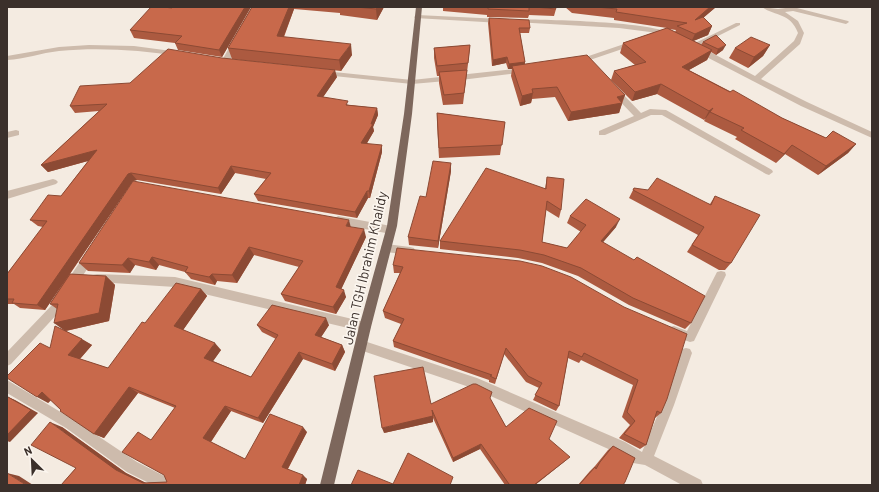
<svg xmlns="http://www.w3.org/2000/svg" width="879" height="492" font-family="Barlow,sans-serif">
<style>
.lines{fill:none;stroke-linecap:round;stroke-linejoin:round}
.minor{fill:#cdbbac;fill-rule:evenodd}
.major{fill:#7d675c;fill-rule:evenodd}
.wall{fill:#ac5a40;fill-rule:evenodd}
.shaded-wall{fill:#8c4a34}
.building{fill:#c8694b;stroke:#8c4a34}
.labels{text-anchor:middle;stroke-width:3.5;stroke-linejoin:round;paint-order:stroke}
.street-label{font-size:14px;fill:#3b302b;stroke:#fbf5ee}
</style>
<rect width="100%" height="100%" fill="#f4ebe1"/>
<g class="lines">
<g class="minor">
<path d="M 762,7 L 778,9 L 793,7 L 848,21 L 849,22 L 846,24 L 793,11 L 785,12 L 798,21 L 804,33 L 800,44 L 761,79 L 807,102 L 872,132 L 872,138 L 801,106 L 695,51 L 695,48 L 689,46 L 736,23 L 740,23 L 740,25 L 696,47 L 701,47 L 755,76 L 794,41 L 798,33 C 790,12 776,17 762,7 Z"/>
<path d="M 417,15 L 501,19 L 504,21 L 501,23 L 415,18 L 414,17 Z"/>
<path d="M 517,19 C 545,20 656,21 673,35 L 670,37 L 650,32 L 619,28 L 515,22 L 514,21 Z"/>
<path d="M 233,41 L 240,43 L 228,64 L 222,64 L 221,62 Z"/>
<path d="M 630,42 L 637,44 L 581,63 L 575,63 L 574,61 Z"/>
<path d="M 89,45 L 134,46 L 179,52 L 183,54 L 179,56 C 139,50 99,47 59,51 C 41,53 25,59 7,60 L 7,56 L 59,47 Z"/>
<path d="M 524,68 L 528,70 L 527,72 L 469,79 L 412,84 L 324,75 L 320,73 L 324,71 L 412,80 Z"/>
<path d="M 611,88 L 617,88 L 641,113 L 650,109 L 666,110 L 772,170 L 773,172 L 769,175 L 766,174 L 662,115 L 651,115 L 605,135 L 599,135 L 599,131 L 634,116 L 611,92 Z"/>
<path d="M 16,130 L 19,131 L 19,135 L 7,138 L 7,132 Z"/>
<path d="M 53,179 L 56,180 L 58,182 L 56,184 L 7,199 L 7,191 Z"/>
<path d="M 338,216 L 391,226 L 394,227 L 396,230 L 394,233 L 391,234 L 338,224 L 333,220 Z"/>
<path d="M 386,244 L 410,247 L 414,248 L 415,251 L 414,254 L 410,255 L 386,252 L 382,251 L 381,248 L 382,245 Z"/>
<path d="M 90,252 L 94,253 L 95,256 L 94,259 L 75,287 L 71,289 L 67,287 L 66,284 L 67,281 L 86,253 Z"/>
<path d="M 721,271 L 725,272 L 726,275 L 694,341 L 690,342 L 670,335 L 668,331 L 670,327 L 674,326 L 687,331 L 717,272 Z"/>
<path d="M 97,274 L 175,277 L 365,322 L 369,323 L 371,327 L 369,331 L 365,332 L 175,287 L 97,282 L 93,281 L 92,278 L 93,275 Z"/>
<path d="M 62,293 L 66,295 L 67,298 L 59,312 L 11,364 L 7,366 L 7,352 L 51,306 L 58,295 Z"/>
<path d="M 361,340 L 477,378 L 625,442 L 642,452 L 662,405 L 682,349 L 686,348 L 690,349 L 692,353 L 674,405 L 654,456 L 701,480 L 703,485 L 682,485 L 645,465 L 633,463 L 615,452 L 475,389 L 357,349 L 355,345 L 357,341 Z"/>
<path d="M 7,380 L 74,420 L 137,462 L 172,480 L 174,485 L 153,485 L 127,472 L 66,428 L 7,393 Z"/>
</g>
<path class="major" d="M 416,7 L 422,7 L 412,114 L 397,226 L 371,327 L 334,485 L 320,485 L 359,327 L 387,226 L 404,114 Z"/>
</g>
<g class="wall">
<path d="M 173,7 L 251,7 L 222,57 L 178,50 L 175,43 L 134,38 L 130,30 L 172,8 Z"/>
<path d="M 252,7 L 384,7 L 377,20 L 340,15 L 340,13 L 294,9 L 284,37 L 352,55 L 341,71 L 232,59 L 228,48 Z"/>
<path d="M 443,7 L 555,7 L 556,9 L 554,16 L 529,15 L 528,18 L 487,17 L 487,15 L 443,11 Z"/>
<path d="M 565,7 L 716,7 L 703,18 L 712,26 L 708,35 L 693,41 L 701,45 L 703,42 L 723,50 L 716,55 L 711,52 L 707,60 L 689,70 L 782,118 L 826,138 L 856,144 L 848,153 L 818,175 L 785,154 L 776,163 L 735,139 L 737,137 L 704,121 L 706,118 L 704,120 L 657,94 L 632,101 L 611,80 L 614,71 L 635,65 L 620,53 L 623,43 L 667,28 L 614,20 L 614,18 L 572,13 ZM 669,29 L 676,30 L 675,32 Z"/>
<path d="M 489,18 L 530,28 L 529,33 L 520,33 L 525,62 L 525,64 L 625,95 L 619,113 L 568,121 L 555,97 L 532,99 L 531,103 L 520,106 L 511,76 L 512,69 L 508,69 L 506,63 L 492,66 L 488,23 Z"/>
<path d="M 470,45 L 469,56 L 463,104 L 443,105 L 439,83 L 439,76 L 437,76 L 434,58 L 434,48 Z"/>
<path d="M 770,45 L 763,56 L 748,68 L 729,58 L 735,48 Z"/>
<path d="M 222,58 L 337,77 L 323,97 L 349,105 L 377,108 L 378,115 L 373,127 L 374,131 L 367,143 L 382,152 L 370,198 L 368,198 L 357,218 L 258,201 L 254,194 L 266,179 L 235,173 L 221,194 L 137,180 L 133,181 L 70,274 L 106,276 L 115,285 L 109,321 L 66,331 L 92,345 L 80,359 L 108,368 L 145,323 L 201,289 L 207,296 L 183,330 L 221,350 L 213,361 L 251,377 L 276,339 L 262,332 L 257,325 L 329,325 L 321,337 L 342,345 L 345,352 L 335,371 L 303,359 L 263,423 L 231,411 L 211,442 L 245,459 L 307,432 L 288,469 L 307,479 L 305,485 L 61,485 L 76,468 L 62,427 L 126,473 L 146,483 L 167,482 L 151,440 L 175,408 L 138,393 L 104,438 L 94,434 L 61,410 L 51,400 L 48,403 L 50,348 L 64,330 L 57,309 L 50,304 L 64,282 L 45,310 L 20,308 L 14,304 L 7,304 L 7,274 L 43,227 L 38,226 L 30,220 L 61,196 L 88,161 L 48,172 L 41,165 L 99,111 L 75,113 L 70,106 L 130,83 Z"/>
<path d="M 437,113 L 505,122 L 500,155 L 439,158 L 437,124 Z"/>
<path d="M 451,163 L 451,171 L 438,248 L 409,245 L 408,237 Z"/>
<path d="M 547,177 L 561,210 L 559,218 L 546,210 L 542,242 L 567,248 L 581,232 L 567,223 L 570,216 L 616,227 L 603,242 L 691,323 L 685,329 L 629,305 L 578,276 L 542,263 L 518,258 L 440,249 L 440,241 L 545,189 Z"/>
<path d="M 634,188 L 710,204 L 715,196 L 731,263 L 725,270 L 719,270 L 687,252 L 698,235 L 629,198 Z"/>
<path d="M 351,227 L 366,237 L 341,289 L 346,297 L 336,314 L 285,301 L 281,294 L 299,267 L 254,255 L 237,283 L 217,281 L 215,285 L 191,279 L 185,272 L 159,265 L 156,270 L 135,265 L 130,273 L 88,271 L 79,263 Z"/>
<path d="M 393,265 L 571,277 L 661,413 L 655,418 L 646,445 L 640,449 L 619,438 L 630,425 L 622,417 L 633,385 L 581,360 L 579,363 L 568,358 L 559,406 L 556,411 L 533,400 L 539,388 L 526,382 L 504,354 L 495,384 L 489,382 L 489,380 L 394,347 L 393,341 L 401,324 L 385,318 L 383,311 L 400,273 L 394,273 Z"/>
<path d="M 490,399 L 506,427 L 549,439 L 565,461 L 535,485 L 505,485 L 480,449 L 453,462 L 433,418 L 433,422 L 384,433 L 431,404 Z"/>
<path d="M 613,446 L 623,485 L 578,485 L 590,471 L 595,466 L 608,450 Z"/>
</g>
<g class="shaded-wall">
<path d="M 245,7 L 251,7 L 222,57 L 219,50 Z"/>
<path d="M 289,7 L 294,7 L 294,9 L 280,46 L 277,36 Z"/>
<path d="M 378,7 L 384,7 L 377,20 L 376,9 Z"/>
<path d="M 710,7 L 716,7 L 691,28 L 695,20 Z"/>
<path d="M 712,26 L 708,35 L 691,42 L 695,34 Z"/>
<path d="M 351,44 L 352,55 L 341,71 L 339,60 Z"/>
<path d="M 726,45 L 723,50 L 716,55 L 718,49 Z"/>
<path d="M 770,45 L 763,56 L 748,68 L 754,57 Z"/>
<path d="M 712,50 L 707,60 L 678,76 L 682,67 Z"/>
<path d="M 507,57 L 506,63 L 492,66 L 493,60 Z"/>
<path d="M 525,62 L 524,67 L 512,66 L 512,69 L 508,69 L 509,64 Z"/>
<path d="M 335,70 L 337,77 L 319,103 L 317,96 Z"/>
<path d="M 661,84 L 657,94 L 632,101 L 635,92 Z"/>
<path d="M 533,93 L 531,103 L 520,106 L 522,96 Z"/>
<path d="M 625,95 L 621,104 L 622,103 L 619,113 L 568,121 L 571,112 Z"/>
<path d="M 377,108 L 378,115 L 373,127 L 374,131 L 363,150 L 361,143 L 371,124 Z"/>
<path d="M 713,108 L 706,118 L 704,120 L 709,111 Z"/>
<path d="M 856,144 L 848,153 L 818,175 L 826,166 Z"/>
<path d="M 382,145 L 382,152 L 370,198 L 369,191 Z"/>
<path d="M 792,145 L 785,154 L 776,163 Z"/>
<path d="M 97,150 L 102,157 L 48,172 L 41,165 Z"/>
<path d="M 451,163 L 451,171 L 438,248 L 438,241 Z"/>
<path d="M 231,166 L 235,173 L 221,194 L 218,188 Z"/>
<path d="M 131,173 L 137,180 L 133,181 L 45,310 L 37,305 L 128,174 Z"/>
<path d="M 367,191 L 368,198 L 357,218 L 355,212 Z"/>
<path d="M 620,219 L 616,227 L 598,248 L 601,241 Z"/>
<path d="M 349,220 L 351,228 L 346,226 Z"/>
<path d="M 364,229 L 366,237 L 339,294 L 336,287 Z"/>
<path d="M 249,247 L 254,255 L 237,283 L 232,275 Z"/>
<path d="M 152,257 L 159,265 L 156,270 L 149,262 Z"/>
<path d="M 128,258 L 135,265 L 130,273 L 122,265 Z"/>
<path d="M 212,274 L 217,281 L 215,285 L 209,277 Z"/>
<path d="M 106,276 L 115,285 L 109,321 L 65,331 L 54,323 Z"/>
<path d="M 201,289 L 207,296 L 181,333 L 174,326 Z"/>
<path d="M 344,290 L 346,297 L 336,314 L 333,307 Z"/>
<path d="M 326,318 L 329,325 L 318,342 L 315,335 Z"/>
<path d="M 82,339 L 92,345 L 78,361 L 68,355 Z"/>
<path d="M 215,343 L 221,350 L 211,364 L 204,358 Z"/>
<path d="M 342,345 L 345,352 L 335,371 L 332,364 Z"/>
<path d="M 299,352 L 303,359 L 263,423 L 258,418 Z"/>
<path d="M 129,387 L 138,393 L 104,438 L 94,434 Z"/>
<path d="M 42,392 L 53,398 L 48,403 L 37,397 Z"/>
<path d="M 8,397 L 15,400 L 38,413 L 10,442 L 7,441 Z"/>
<path d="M 225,406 L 231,411 L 210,443 L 203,438 Z"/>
<path d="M 433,416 L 433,422 L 384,433 L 382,428 Z"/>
<path d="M 50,422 L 62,427 L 126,473 L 150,485 L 143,483 L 116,470 Z"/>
<path d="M 303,427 L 307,432 L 287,470 L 282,467 Z"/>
<path d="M 481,444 L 480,449 L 453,462 L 453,458 Z"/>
<path d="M 570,457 L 535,485 L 534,485 Z"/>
<path d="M 7,473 L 19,476 L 33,485 L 26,485 Z"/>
<path d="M 303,475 L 307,479 L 305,485 L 299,485 Z"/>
</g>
<g class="building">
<path d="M 151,7 L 163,7 L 172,8 L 173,7 L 245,7 L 219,50 L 175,43 L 182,36 L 130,30 Z"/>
<path d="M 252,7 L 289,7 L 277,36 L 351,44 L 339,60 L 228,48 Z"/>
<path d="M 356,7 L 378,7 L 376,9 Z"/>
<path d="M 488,7 L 529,7 L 529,11 L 488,9 Z"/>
<path d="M 534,7 L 555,7 L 556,9 Z"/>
<path d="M 596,7 L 710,7 L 695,20 L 703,17 L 712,26 L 695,34 L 677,26 L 687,23 L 616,12 L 617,9 Z"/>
<path d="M 489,18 L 529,20 L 530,28 L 519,28 L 525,62 L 509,64 L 507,57 L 493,60 Z"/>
<path d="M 667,28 L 712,50 L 682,67 L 730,92 L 733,90 L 782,118 L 826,138 L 833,131 L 856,144 L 826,166 L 792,145 L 784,154 L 741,130 L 744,128 L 710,112 L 713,108 L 709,111 L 661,84 L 635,92 L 614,71 L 646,62 L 623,43 Z"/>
<path d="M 716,35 L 726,45 L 718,49 L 703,42 Z"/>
<path d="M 751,37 L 770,45 L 754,57 L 735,48 Z"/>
<path d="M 470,45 L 468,63 L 437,66 L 434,48 Z"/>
<path d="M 168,49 L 222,58 L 335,70 L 317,96 L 348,101 L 346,105 L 377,108 L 371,124 L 373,124 L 361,143 L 382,145 L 369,191 L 367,191 L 355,212 L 254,194 L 271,173 L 231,166 L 218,188 L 131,173 L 128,174 L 37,305 L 12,303 L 14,299 L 7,299 L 7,274 L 47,221 L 30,220 L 48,195 L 61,196 L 97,150 L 41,165 L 107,104 L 70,106 L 80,86 L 130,83 Z"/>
<path d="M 587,55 L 625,95 L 617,97 L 622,103 L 571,112 L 557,87 L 532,89 L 533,93 L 522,96 L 512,66 Z"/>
<path d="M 467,70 L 464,93 L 444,95 L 439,72 Z"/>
<path d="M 437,113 L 505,122 L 502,145 L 439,148 Z"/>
<path d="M 433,161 L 451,163 L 438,241 L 408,237 L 420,196 L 426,197 Z"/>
<path d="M 486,168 L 546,189 L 547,177 L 564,179 L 561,210 L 547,201 L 542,242 L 567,248 L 586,225 L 570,216 L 586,199 L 620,219 L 601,241 L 634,260 L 637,257 L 705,296 L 691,323 L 633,298 L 581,268 L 544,255 L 520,250 L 440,241 Z"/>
<path d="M 657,178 L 711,205 L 715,196 L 760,215 L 731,263 L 725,262 L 692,245 L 704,227 L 633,190 L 634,188 L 648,190 Z"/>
<path d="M 133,181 L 349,220 L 346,226 L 364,229 L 336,287 L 344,290 L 333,307 L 281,294 L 303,261 L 249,247 L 232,275 L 212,274 L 209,277 L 185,272 L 188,267 L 152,257 L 149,262 L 128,258 L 122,265 L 79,263 Z"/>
<path d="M 397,248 L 520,261 L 542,266 L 571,277 L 624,307 L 687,334 L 667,399 L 661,413 L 657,411 L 646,445 L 624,434 L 635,421 L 627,412 L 638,380 L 584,353 L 582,357 L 569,351 L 559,406 L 535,395 L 542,383 L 528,376 L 506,348 L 496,379 L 490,376 L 492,375 L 393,341 L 404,319 L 383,311 L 403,267 L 393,265 Z"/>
<path d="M 70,274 L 106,276 L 99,313 L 54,323 L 58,304 L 50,304 Z"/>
<path d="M 176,283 L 201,289 L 174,326 L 215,343 L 204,358 L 251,377 L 278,335 L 257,325 L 272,305 L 326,318 L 315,335 L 342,345 L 332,364 L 299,352 L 258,418 L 225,406 L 203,438 L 245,459 L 270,414 L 303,427 L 282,467 L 303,475 L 299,485 L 61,485 L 76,468 L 31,445 L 50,422 L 116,470 L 143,483 L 167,482 L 164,475 L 122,452 L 138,432 L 151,440 L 176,406 L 129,387 L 94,434 L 60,411 L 61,410 L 42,392 L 37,397 L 7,378 L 7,376 L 40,343 L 50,348 L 55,326 L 82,339 L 68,355 L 108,368 L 142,322 L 145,323 Z"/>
<path d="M 423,367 L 431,404 L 473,384 L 476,384 L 492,392 L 490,398 L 506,427 L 529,408 L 557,421 L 549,439 L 570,457 L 534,485 L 507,485 L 509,484 L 481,444 L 453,458 L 432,410 L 433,416 L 382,428 L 374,376 Z"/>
<path d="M 8,397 L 31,410 L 7,435 L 7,398 Z"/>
<path d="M 613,446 L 635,458 L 625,482 L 623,485 L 579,485 L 595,467 L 596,469 L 600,462 Z"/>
<path d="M 408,453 L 453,477 L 450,485 L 351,485 L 358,470 L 393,484 Z"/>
<path d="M 7,473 L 26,485 L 7,485 Z"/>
</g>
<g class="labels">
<g class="street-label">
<text transform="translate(365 268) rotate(-77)" y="5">Jalan TGH Ibrahim Khalidy</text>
</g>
</g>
<rect width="879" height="492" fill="none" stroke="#3b302b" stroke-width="16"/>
<g transform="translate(32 460) rotate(336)" stroke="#fbf5ee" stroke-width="3" paint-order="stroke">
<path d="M0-3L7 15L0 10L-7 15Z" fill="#3b302b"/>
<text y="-6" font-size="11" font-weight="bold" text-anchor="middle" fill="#3b302b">N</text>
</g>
</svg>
